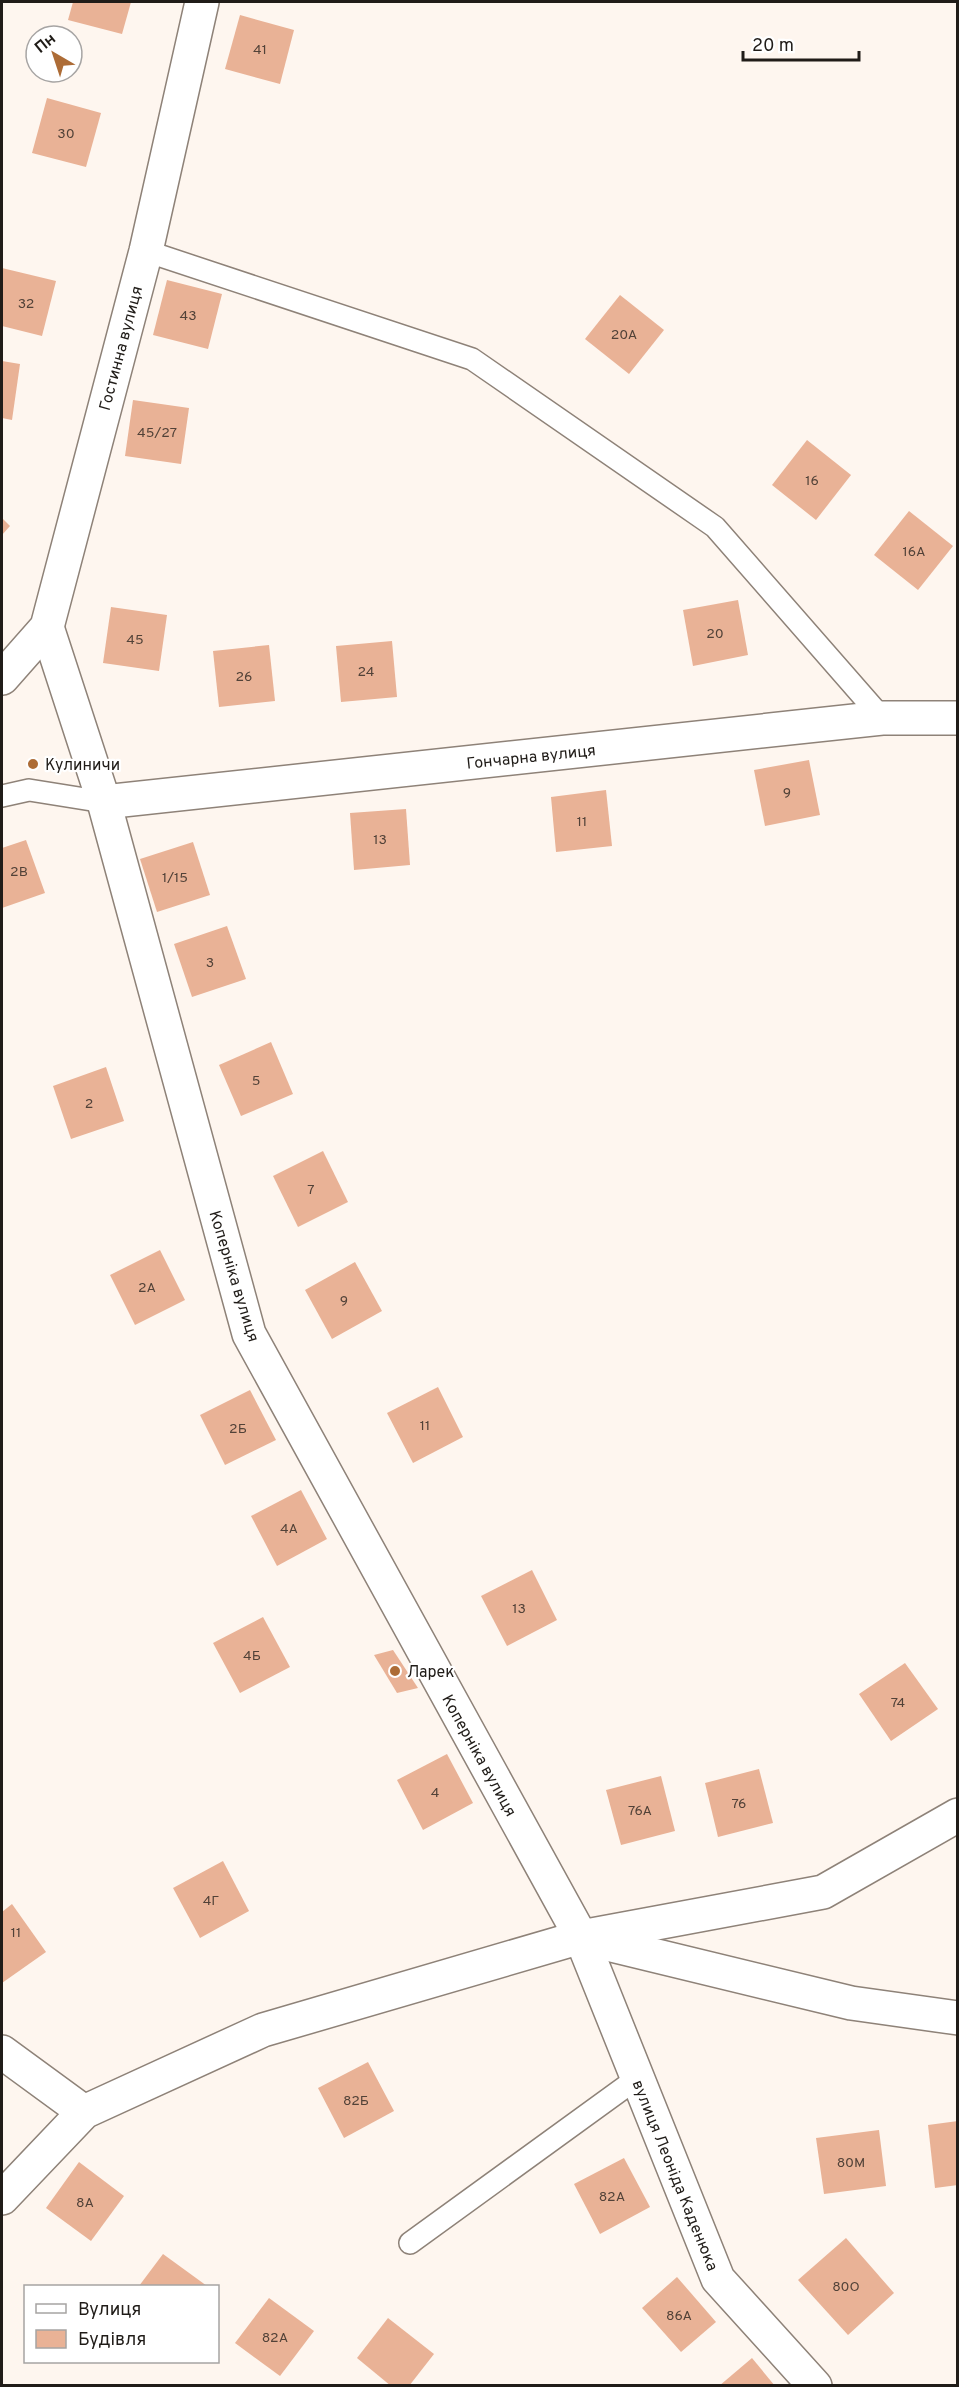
<svg xmlns="http://www.w3.org/2000/svg" width="959" height="2387" font-family="Overpass,sans-serif">
<style>
.building{fill:#e9b296}
.lines{fill:none;stroke-linecap:round;stroke-linejoin:round}
.service-casing{stroke:#8e8278;stroke-width:24}
.minor-casing{stroke:#8e8278;stroke-width:36}
.service{stroke:#fff;stroke-width:21}
.minor{stroke:#fff;stroke-width:33}
.poi-dot{fill:#ad6c36;stroke:#fff;stroke-width:2}
.labels{text-anchor:middle;stroke-width:4.5;stroke-linejoin:round;paint-order:stroke}
.number-label{font-size:14px;fill:#524238}
.street-label{font-size:16px;fill:#201c18;stroke:#fff}
.poi-label{font-size:16px;fill:#201c18;stroke:#fff;text-anchor:start}
</style>
<rect width="100%" height="100%" fill="#fef6ef"/>
<g class="building">
<path d="M 73,2 L 131,2 L 122,34 L 68,20 Z"/>
<path d="M 240,15 L 294,30 L 280,84 L 225,69 Z"/>
<path d="M 47,98 L 101,113 L 86,167 L 32,153 Z"/>
<path d="M 2,268 L 56,281 L 42,336 L 2,326 Z"/>
<path d="M 167,280 L 222,294 L 208,349 L 153,335 Z"/>
<path d="M 620,295 L 664,330 L 629,374 L 585,339 Z"/>
<path d="M 2,361 L 20,364 L 12,420 L 2,418 Z"/>
<path d="M 133,400 L 189,408 L 181,464 L 125,456 Z"/>
<path d="M 807,440 L 851,475 L 816,520 L 772,485 Z"/>
<path d="M 909,511 L 953,546 L 918,590 L 874,555 Z"/>
<path d="M 2,518 L 10,526 L 2,535 Z"/>
<path d="M 738,600 L 748,655 L 693,666 L 683,610 Z"/>
<path d="M 111,607 L 167,615 L 159,671 L 103,663 Z"/>
<path d="M 392,641 L 397,697 L 341,702 L 336,646 Z"/>
<path d="M 269,645 L 275,701 L 219,707 L 213,651 Z"/>
<path d="M 809,760 L 820,815 L 765,826 L 754,770 Z"/>
<path d="M 606,790 L 612,846 L 556,852 L 551,797 Z"/>
<path d="M 406,809 L 410,865 L 354,870 L 350,813 Z"/>
<path d="M 26,840 L 45,893 L 2,908 L 2,848 Z"/>
<path d="M 193,842 L 210,895 L 157,912 L 140,859 Z"/>
<path d="M 227,926 L 246,979 L 192,997 L 174,944 Z"/>
<path d="M 271,1042 L 293,1094 L 241,1116 L 219,1065 Z"/>
<path d="M 106,1067 L 124,1121 L 71,1139 L 53,1086 Z"/>
<path d="M 323,1151 L 348,1202 L 298,1227 L 273,1176 Z"/>
<path d="M 160,1250 L 185,1300 L 135,1325 L 110,1275 Z"/>
<path d="M 355,1262 L 382,1311 L 332,1339 L 305,1290 Z"/>
<path d="M 438,1387 L 463,1437 L 413,1463 L 387,1413 Z"/>
<path d="M 250,1390 L 276,1440 L 225,1465 L 200,1415 Z"/>
<path d="M 301,1490 L 327,1539 L 277,1566 L 251,1516 Z"/>
<path d="M 532,1570 L 557,1620 L 507,1646 L 481,1596 Z"/>
<path d="M 263,1617 L 290,1667 L 240,1693 L 213,1643 Z"/>
<path d="M 393,1650 L 418,1688 L 397,1693 L 374,1655 Z"/>
<path d="M 905,1663 L 938,1709 L 891,1741 L 859,1694 Z"/>
<path d="M 447,1754 L 473,1803 L 423,1830 L 397,1780 Z"/>
<path d="M 759,1769 L 773,1823 L 718,1837 L 705,1783 Z"/>
<path d="M 661,1776 L 675,1831 L 621,1845 L 606,1790 Z"/>
<path d="M 223,1861 L 249,1911 L 200,1938 L 173,1888 Z"/>
<path d="M 12,1904 L 46,1952 L 2,1983 L 2,1912 Z"/>
<path d="M 368,2062 L 394,2111 L 344,2138 L 318,2088 Z"/>
<path d="M 958,2121 L 958,2185 L 935,2188 L 928,2125 Z"/>
<path d="M 879,2130 L 886,2186 L 824,2194 L 816,2138 Z"/>
<path d="M 624,2158 L 650,2207 L 600,2234 L 574,2184 Z"/>
<path d="M 79,2162 L 124,2196 L 91,2241 L 46,2208 Z"/>
<path d="M 846,2238 L 894,2293 L 848,2335 L 798,2280 Z"/>
<path d="M 163,2254 L 207,2286 L 139,2286 Z"/>
<path d="M 677,2277 L 716,2322 L 681,2352 L 642,2308 Z"/>
<path d="M 269,2298 L 314,2331 L 280,2376 L 235,2343 Z"/>
<path d="M 388,2318 L 434,2354 L 409,2386 L 391,2386 L 357,2358 Z"/>
<path d="M 752,2358 L 775,2386 L 719,2386 Z"/>
</g>
<g class="lines">
<g class="service-casing">
<g id="service">
<path d="M 146,251 L 472,359 L 715,527 L 882,718"/>
<path d="M 2,796 L 29,790 L 104,802"/>
<path d="M 410,2243 L 636,2079"/>
</g>
</g>
<g class="minor-casing">
<g id="minor">
<path d="M 47,627 L 104,802 L 249,1334 L 581,1937 L 718,2279 L 815,2386"/>
<path d="M 2,678 L 47,627 L 146,251 L 202,2"/>
<path d="M 104,802 L 882,718 L 958,718"/>
<path d="M 591,1940 L 851,2003 L 958,2018"/>
<path d="M 2,2052 L 84,2112"/>
<path d="M 2,2198 L 84,2112 L 263,2030 L 581,1937 L 823,1892 L 958,1815"/>
</g>
</g>
<use href="#service" class="service"/>
<use href="#minor" class="minor"/>
</g>
<g class="poi-dot">
<circle cx="33" cy="764" r="6"/>
<circle cx="395" cy="1671" r="6"/>
</g>
<g class="labels">
<g class="number-label">
<text x="260" y="54">41</text>
<text x="66" y="138">30</text>
<text x="26" y="308">32</text>
<text x="188" y="320">43</text>
<text x="624" y="339">20А</text>
<text x="157" y="437">45/27</text>
<text x="812" y="485">16</text>
<text x="914" y="556">16А</text>
<text x="715" y="638">20</text>
<text x="135" y="644">45</text>
<text x="366" y="676">24</text>
<text x="244" y="681">26</text>
<text x="787" y="797">9</text>
<text x="582" y="826">11</text>
<text x="380" y="844">13</text>
<text x="19" y="876">2В</text>
<text x="175" y="882">1/15</text>
<text x="210" y="967">3</text>
<text x="256" y="1085">5</text>
<text x="89" y="1108">2</text>
<text x="311" y="1194">7</text>
<text x="147" y="1292">2А</text>
<text x="344" y="1305">9</text>
<text x="425" y="1430">11</text>
<text x="238" y="1433">2Б</text>
<text x="289" y="1533">4А</text>
<text x="519" y="1613">13</text>
<text x="252" y="1660">4Б</text>
<text x="898" y="1707">74</text>
<text x="435" y="1797">4</text>
<text x="739" y="1808">76</text>
<text x="640" y="1815">76А</text>
<text x="211" y="1905">4Г</text>
<text x="16" y="1937">11</text>
<text x="356" y="2105">82Б</text>
<text x="851" y="2167">80М</text>
<text x="612" y="2201">82А</text>
<text x="85" y="2207">8А</text>
<text x="846" y="2291">80О</text>
<text x="679" y="2320">86А</text>
<text x="275" y="2342">82А</text>
</g>
<g class="street-label">
<text transform="translate(120 348) rotate(-75)" y="6">Гостинна вулиця</text>
<text transform="translate(531 756) rotate(-6)" y="6">Гончарна вулиця</text>
<text transform="translate(235 1276) rotate(73)" y="6">Коперніка вулиця</text>
<text transform="translate(480 1755) rotate(61)" y="6">Коперніка вулиця</text>
<text transform="translate(676 2175) rotate(68)" y="6">вулиця Леоніда Каденюка</text>
</g>
<g class="poi-label">
<text x="45" y="770">Кулиничи</text>
<text x="407" y="1677">Ларек</text>
</g>
</g>
<rect width="959" height="2387" fill="none" stroke="#201c18" stroke-width="6"/>
<rect x="24" y="2285" width="195" height="78" fill="#ffffff" stroke="#a6a4a3" stroke-width="1.5"/>
<rect x="36" y="2304" width="30" height="9" fill="#ffffff" stroke="#a6a4a3" stroke-width="1.5"/>
<text x="78" y="2315" font-size="18" fill="#201c18">Вулиця</text>
<rect x="36" y="2330" width="30" height="18" fill="#e9b296" stroke="#a6a4a3" stroke-width="1.5"/>
<text x="78" y="2345" font-size="18" fill="#201c18">Будівля</text>
<g transform="translate(54 54) rotate(321)"><circle r="28" fill="#ffffff" stroke="#a6a4a3" stroke-width="1.5"/>
<path d="M0-4.5L10 22L0 15L-10 22Z" fill="#ad6c36"/>
<text y="-9" font-size="16" font-weight="bold" text-anchor="middle" fill="#201c18">Пн</text>
</g>
<path d="M743 51v9h116v-9" fill="none" stroke="#201c18" stroke-width="3"/>
<text x="752" y="51" font-size="18" fill="#201c18" stroke="#ffffff" stroke-width="4.5" paint-order="stroke">20 m</text>
</svg>
